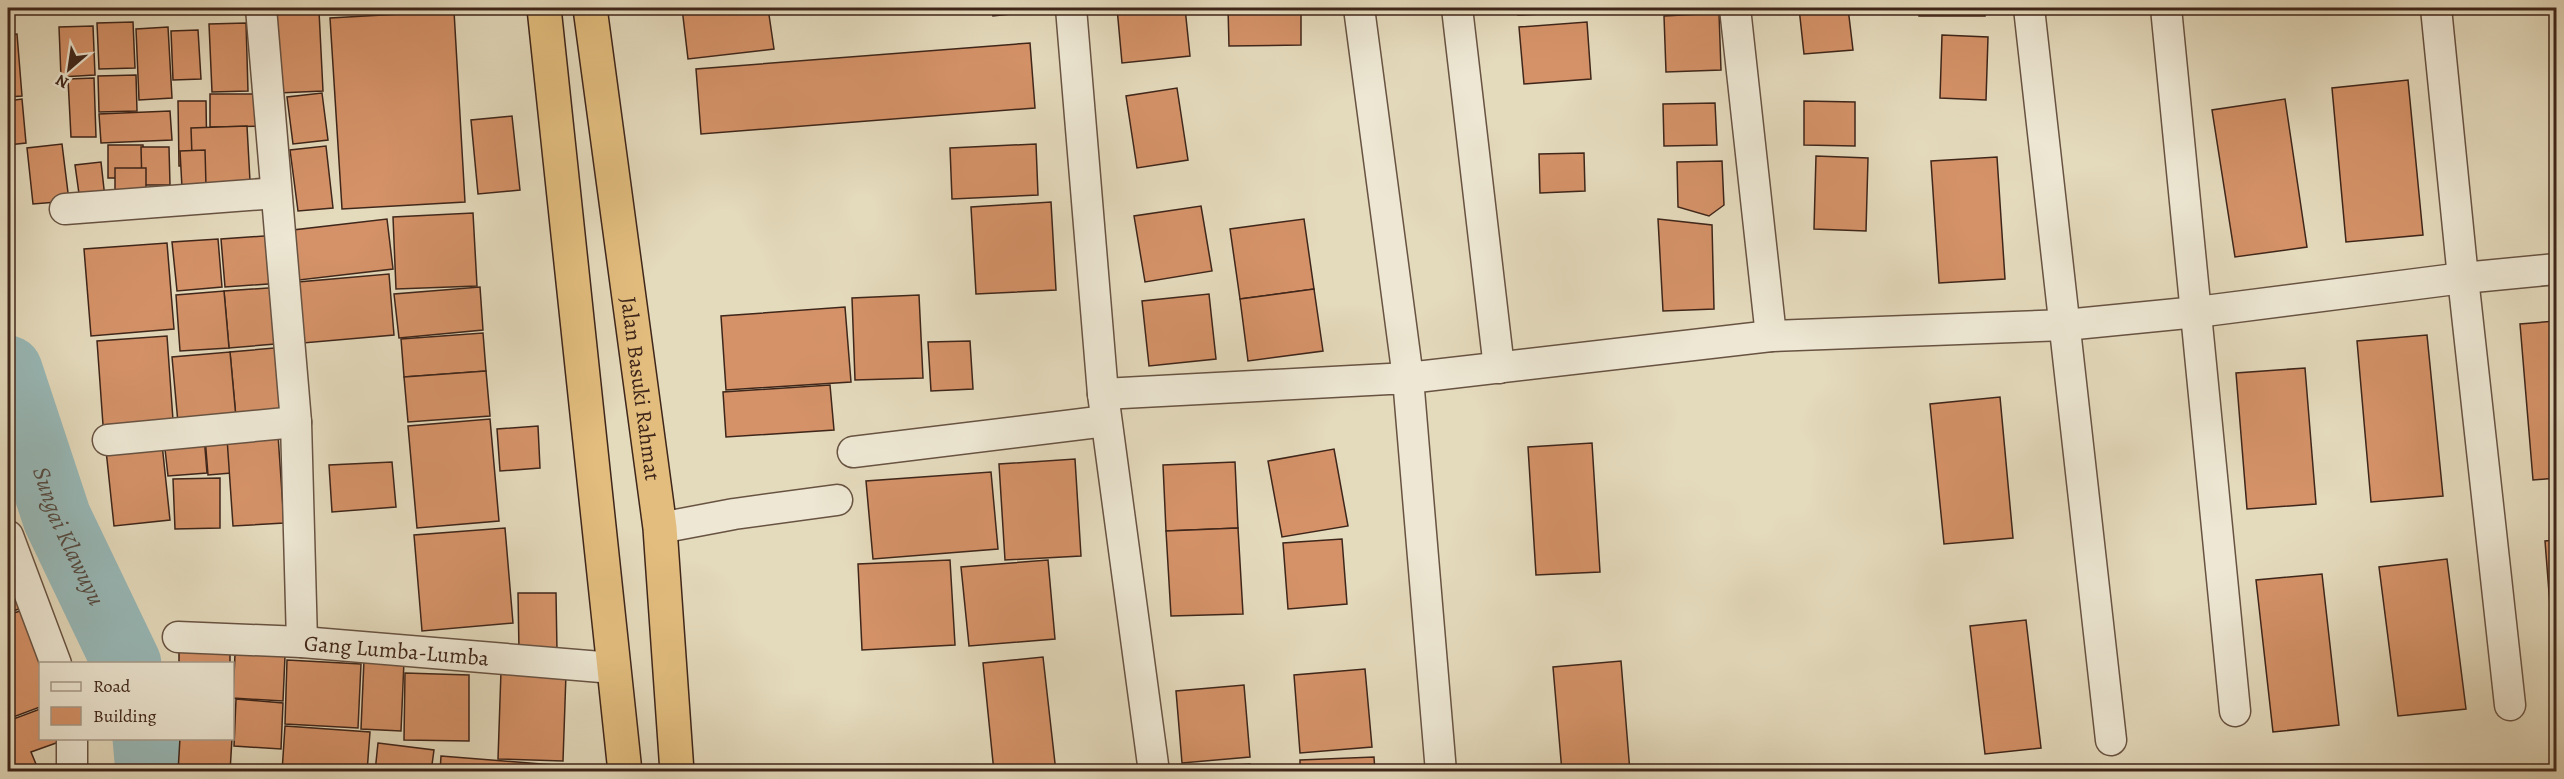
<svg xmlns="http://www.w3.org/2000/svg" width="2564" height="779" font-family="Alegreya,serif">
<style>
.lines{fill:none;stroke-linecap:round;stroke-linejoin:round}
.river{stroke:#98b9b8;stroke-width:69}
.building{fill:#d59268;stroke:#3f261a;stroke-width:1.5}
.minor-casing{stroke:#685342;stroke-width:33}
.trunk-casing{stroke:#3f261a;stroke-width:36}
.minor{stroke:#ede7d3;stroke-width:30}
.trunk{stroke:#e2bd7e;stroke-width:33}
.labels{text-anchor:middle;stroke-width:6;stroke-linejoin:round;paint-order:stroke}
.street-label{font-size:22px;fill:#3f261a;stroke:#ede7d3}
.water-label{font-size:24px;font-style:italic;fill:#554b42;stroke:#ede7d3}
</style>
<rect width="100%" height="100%" fill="#e4dabc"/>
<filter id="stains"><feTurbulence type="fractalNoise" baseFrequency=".00333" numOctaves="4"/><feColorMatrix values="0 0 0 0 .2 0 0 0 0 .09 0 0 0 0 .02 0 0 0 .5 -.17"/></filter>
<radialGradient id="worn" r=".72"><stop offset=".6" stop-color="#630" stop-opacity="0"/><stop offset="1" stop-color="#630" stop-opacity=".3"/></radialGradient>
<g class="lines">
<g class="river">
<path id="s1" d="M 8,370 L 57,518 L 127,664"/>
<path d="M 147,738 L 150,772"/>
</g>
</g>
<g class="building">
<path d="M 682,8 L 768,8 L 774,49 L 688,59 Z"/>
<path d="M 827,8 L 880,8 L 827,11 Z"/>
<path d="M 992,8 L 1046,8 L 1046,10 L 993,16 Z"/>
<path d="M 1117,8 L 1185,8 L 1190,56 L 1122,63 Z"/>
<path d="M 1228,8 L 1301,8 L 1301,45 L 1229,46 Z"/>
<path d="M 1517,8 L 1569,8 L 1569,13 L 1518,15 Z"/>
<path d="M 1799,8 L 1848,8 L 1853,50 L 1804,54 Z"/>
<rect x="1919" y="8" width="66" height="8"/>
<path d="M 319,11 L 323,91 L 278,93 L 274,13 Z"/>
<path d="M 454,11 L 465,202 L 342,209 L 330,18 Z"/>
<path d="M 1719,13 L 1721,70 L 1666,72 L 1664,16 Z"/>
<path d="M 133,22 L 135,68 L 99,69 L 97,23 Z"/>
<path d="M 1587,22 L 1591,79 L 1524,84 L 1519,27 Z"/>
<path d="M 246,23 L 248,91 L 212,92 L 209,24 Z"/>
<path d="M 93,26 L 95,75 L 61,77 L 59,27 Z"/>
<path d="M 168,27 L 172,98 L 139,100 L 136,29 Z"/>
<path d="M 198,30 L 201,79 L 173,80 L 171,31 Z"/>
<path d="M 17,34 L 22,96 L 8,97 L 8,35 Z"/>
<path d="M 1942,35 L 1988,37 L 1986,100 L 1940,98 Z"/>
<path d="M 1030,43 L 1035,108 L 701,134 L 696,69 Z"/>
<path d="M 136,75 L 137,111 L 99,112 L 98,76 Z"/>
<path d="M 94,78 L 96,137 L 71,137 L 68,79 Z"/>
<path d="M 2408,80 L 2423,235 L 2346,242 L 2332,88 Z"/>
<path d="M 1177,88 L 1188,160 L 1137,168 L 1126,96 Z"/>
<path d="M 322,93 L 328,140 L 293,144 L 287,97 Z"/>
<path d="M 210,94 L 264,94 L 265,126 L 210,127 Z"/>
<path d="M 22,99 L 26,143 L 8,145 L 8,101 Z"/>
<path d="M 2285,99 L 2307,247 L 2235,257 L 2212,110 Z"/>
<path d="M 178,101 L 206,101 L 207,165 L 179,166 Z"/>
<path d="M 1804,101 L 1855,102 L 1855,146 L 1804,145 Z"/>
<path d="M 1715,103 L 1717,145 L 1664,146 L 1663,104 Z"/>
<path d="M 170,111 L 172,140 L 101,143 L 99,114 Z"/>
<path d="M 512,116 L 520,190 L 478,194 L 471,120 Z"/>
<path d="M 247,126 L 250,181 L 193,184 L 191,128 Z"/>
<path d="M 62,144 L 69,201 L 33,204 L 27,148 Z"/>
<path d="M 1036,144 L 1038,195 L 952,199 L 950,148 Z"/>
<path d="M 108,145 L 143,145 L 144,178 L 108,178 Z"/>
<path d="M 326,146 L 333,208 L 298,211 L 290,150 Z"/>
<path d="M 141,147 L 169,147 L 170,185 L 142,185 Z"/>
<path d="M 205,150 L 206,186 L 182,188 L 180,151 Z"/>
<path d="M 1584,153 L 1585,191 L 1540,193 L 1539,154 Z"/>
<path d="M 1816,156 L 1868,158 L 1866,231 L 1814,229 Z"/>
<path d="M 1997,157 L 2005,279 L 1939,283 L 1931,161 Z"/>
<path d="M 1722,161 L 1724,205 L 1709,216 L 1678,207 L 1677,162 Z"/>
<path d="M 101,162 L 105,198 L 80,201 L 75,165 Z"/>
<path d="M 115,168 L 146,168 L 146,199 L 115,198 Z"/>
<path d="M 1051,202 L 1056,290 L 976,294 L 971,207 Z"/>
<path d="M 1201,206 L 1212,271 L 1145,282 L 1134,216 Z"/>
<path d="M 473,213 L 477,286 L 396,289 L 393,217 Z"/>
<path d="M 387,219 L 393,269 L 299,280 L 293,230 Z"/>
<path d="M 1304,219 L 1314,289 L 1240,299 L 1230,229 Z"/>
<path d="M 1658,219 L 1712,225 L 1714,309 L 1663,311 Z"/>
<path d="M 278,235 L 282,283 L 225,287 L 221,239 Z"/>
<path d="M 218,239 L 222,287 L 177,291 L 172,242 Z"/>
<path d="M 167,243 L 174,329 L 91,336 L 84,249 Z"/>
<path d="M 389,274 L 394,335 L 303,343 L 298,282 Z"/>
<path d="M 282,287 L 287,343 L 229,348 L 224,291 Z"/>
<path d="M 480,287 L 483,330 L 399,338 L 394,294 Z"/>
<path d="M 1314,289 L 1323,351 L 1248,361 L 1240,299 Z"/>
<path d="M 224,291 L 229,348 L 180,351 L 176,295 Z"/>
<path d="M 1209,294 L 1216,359 L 1149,366 L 1142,301 Z"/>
<path d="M 919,295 L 923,378 L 855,380 L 852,298 Z"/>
<path d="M 845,307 L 851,382 L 726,390 L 721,316 Z"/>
<path d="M 2556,321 L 2556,478 L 2533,480 L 2520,324 Z"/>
<path d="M 483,333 L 486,371 L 404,377 L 401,339 Z"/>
<path d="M 2427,335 L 2443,496 L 2371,502 L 2357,341 Z"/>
<path d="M 167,336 L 173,420 L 103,425 L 97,341 Z"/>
<path d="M 970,341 L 973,389 L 931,391 L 928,342 Z"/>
<path d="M 286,347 L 292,413 L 236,418 L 230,352 Z"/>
<path d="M 230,352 L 236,418 L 178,423 L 172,357 Z"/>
<path d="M 2305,368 L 2316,504 L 2247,509 L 2236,373 Z"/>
<path d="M 486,371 L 490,416 L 408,422 L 404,377 Z"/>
<path d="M 830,385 L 834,430 L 726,437 L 723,392 Z"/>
<path d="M 2000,397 L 2013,538 L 1944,544 L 1930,404 Z"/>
<path d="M 490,419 L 499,521 L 417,528 L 408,426 Z"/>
<path d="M 538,426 L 540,468 L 500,471 L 497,429 Z"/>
<path d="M 239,434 L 243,472 L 208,475 L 205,437 Z"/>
<path d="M 278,435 L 284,523 L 233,526 L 227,438 Z"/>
<path d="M 204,436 L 207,473 L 168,476 L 164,440 Z"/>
<path d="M 1592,443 L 1600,572 L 1536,575 L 1528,447 Z"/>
<path d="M 162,444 L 170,520 L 114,526 L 106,450 Z"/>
<path d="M 1334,449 L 1348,526 L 1282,537 L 1268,461 Z"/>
<path d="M 1075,459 L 1081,556 L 1005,560 L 999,464 Z"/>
<path d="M 392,462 L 396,507 L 332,512 L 329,465 Z"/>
<path d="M 1235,462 L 1238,528 L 1166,531 L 1163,465 Z"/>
<path d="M 991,472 L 998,549 L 873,559 L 866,481 Z"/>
<path d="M 220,478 L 220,528 L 175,529 L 173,479 Z"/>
<path d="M 505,528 L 513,623 L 422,631 L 414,535 Z"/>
<path d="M 1238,528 L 1243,614 L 1171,616 L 1166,531 Z"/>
<path d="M 1342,539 L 1347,604 L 1288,609 L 1283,543 Z"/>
<path d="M 2556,540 L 2556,683 L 2545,541 Z"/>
<path d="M 2447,559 L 2466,709 L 2398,716 L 2379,567 Z"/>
<path d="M 950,560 L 955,645 L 862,650 L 858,564 Z"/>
<path d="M 1048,560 L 1055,639 L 969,646 L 961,567 Z"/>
<path d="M 2322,574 L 2339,725 L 2273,732 L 2256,580 Z"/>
<path d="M 8,575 L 24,607 L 8,613 Z"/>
<path d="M 518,593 L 556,593 L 557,651 L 519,651 Z"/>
<path d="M 23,610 L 40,664 L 40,707 L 8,719 L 8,615 Z"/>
<path d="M 2026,620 L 2041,748 L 1985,754 L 1970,626 Z"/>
<path d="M 179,650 L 230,651 L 230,664 L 179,664 Z"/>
<path d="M 235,654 L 285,656 L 283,701 L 233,698 Z"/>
<path d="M 1043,657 L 1056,772 L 994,772 L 983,663 Z"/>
<path d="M 287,660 L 361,664 L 358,728 L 285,724 Z"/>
<path d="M 364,660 L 404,661 L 401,731 L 361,729 Z"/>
<path d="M 1621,661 L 1630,772 L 1562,772 L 1553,667 Z"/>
<path d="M 1365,669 L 1372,747 L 1300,753 L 1294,675 Z"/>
<path d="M 501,671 L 566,674 L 563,761 L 498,759 Z"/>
<path d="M 405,673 L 469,675 L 469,741 L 404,740 Z"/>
<path d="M 1244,685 L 1250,757 L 1182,763 L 1176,691 Z"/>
<path d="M 236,699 L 283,703 L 281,749 L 234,746 Z"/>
<path d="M 40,709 L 40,738 L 58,738 L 59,742 L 31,752 L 38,769 L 30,772 L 8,772 L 8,721 Z"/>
<path d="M 285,726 L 370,732 L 367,772 L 282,772 Z"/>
<path d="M 180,738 L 232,738 L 230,772 L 178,772 Z"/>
<path d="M 378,743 L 434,750 L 431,772 L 375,772 Z"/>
<path d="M 441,756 L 554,765 L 553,772 L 440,772 Z"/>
<path d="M 1374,757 L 1375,772 L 1300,772 L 1300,760 Z"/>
<path d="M 1250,764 L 1251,772 L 1185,772 L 1185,768 Z"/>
</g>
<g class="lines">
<g class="minor-casing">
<g id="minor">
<path d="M 261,8 L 296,422 L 302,642"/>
<path d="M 1071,8 L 1103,394 L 1154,772"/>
<path d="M 1359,8 L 1408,378 L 1771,336 L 2065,325 L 2197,312 L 2463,278 L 2556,269"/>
<path d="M 1457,8 L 1499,368"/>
<path d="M 1735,8 L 1771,336"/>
<path d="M 2029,8 L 2111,740"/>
<path d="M 2166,8 L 2235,711"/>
<path d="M 2436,8 L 2463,278 L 2510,705"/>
<path d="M 65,209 L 276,193"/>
<path d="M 1103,394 L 1408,378 L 1441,772"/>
<path d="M 108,440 L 296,422"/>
<path d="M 853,452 L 1106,421"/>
<path d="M 660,528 L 734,514 L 837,500"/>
<path d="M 8,536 L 56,664"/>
<path id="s2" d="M 178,637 L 302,642 L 613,668"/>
<path d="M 72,738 L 72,772"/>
</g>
</g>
<g class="trunk-casing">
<g id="trunk">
<path d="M 544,8 L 625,772"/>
<path id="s3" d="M 590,8 L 660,528 L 677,772"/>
</g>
</g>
<use href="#minor" class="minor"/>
<use href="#trunk" class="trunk"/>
</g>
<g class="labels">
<g class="street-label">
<text dy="8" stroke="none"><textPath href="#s3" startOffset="384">Jalan Basuki Rahmat</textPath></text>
<text dy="8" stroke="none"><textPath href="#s2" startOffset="219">Gang Lumba-Lumba</textPath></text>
</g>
<g class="water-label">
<text dy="8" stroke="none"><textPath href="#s1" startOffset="177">Sungai Klawuyu</textPath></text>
</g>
</g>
<rect width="2564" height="779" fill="none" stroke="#e4dabc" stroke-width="30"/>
<rect x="9" y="9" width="2546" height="761" fill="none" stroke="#3f261a" stroke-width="3"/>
<rect x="15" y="15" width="2534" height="749" fill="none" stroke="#3f261a" stroke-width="1.5"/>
<rect x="39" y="662" width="195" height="78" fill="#ede7d3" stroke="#a79a89" stroke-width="1.5"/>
<rect x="51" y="682" width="30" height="9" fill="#ede7d3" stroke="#a79a89" stroke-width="1.5"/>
<text x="93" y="692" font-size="18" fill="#3f261a">Road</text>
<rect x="51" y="707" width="30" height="18" fill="#d59268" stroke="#a79a89" stroke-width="1.5"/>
<text x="93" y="722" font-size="18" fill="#3f261a">Building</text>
<g transform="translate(69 69) rotate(209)" stroke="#ede7d3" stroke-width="4.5" paint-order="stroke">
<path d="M0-4.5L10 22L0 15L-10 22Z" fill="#3f261a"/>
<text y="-9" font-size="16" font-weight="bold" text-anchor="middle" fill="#3f261a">N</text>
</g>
<rect width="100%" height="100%" filter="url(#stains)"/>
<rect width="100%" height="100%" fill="url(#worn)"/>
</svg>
